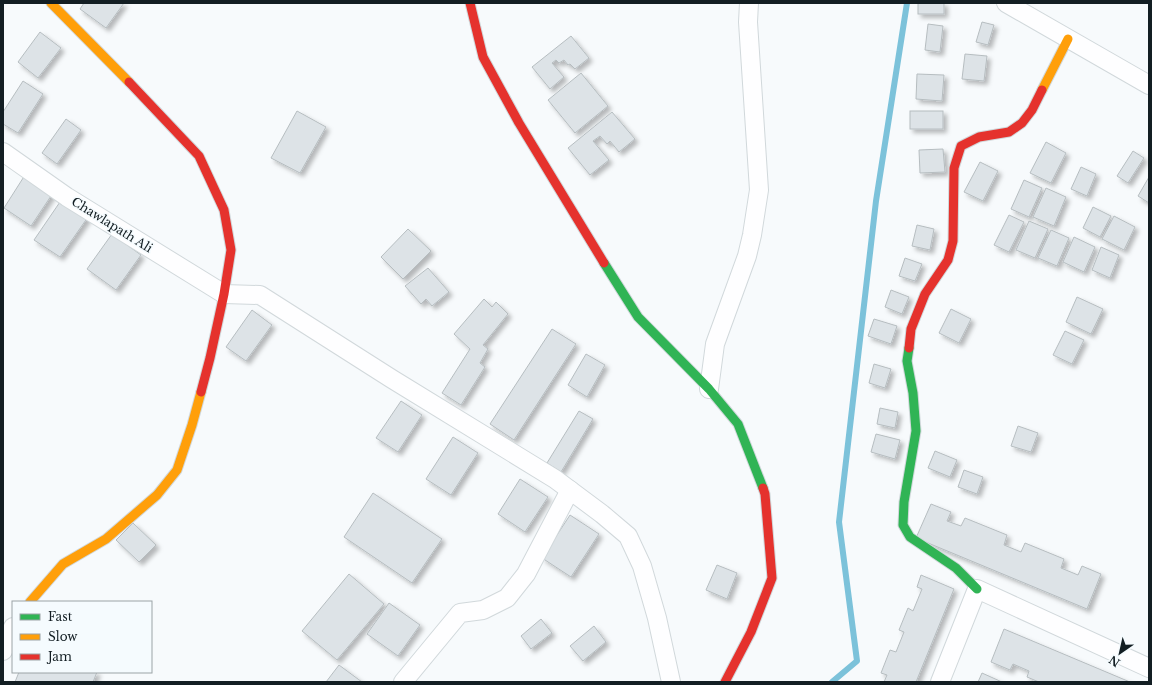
<svg xmlns="http://www.w3.org/2000/svg" width="1152" height="685" font-family="'Libre Baskerville',serif">
<style>
.lines{fill:none;stroke-linecap:round;stroke-linejoin:round}
.stream{stroke:#7cc2da;stroke-width:6}
.building{fill:#dde3e7;stroke:#b6bdc0;filter:url(#shadow)}
.street-casing{stroke:#d1d8db;stroke-width:20}
.fast-casing{stroke:#d1d8db;stroke-width:11}
.slow-casing{stroke:#d1d8db;stroke-width:11}
.jam-casing{stroke:#d1d8db;stroke-width:11}
.street{stroke:#fefeff;stroke-width:18}
.fast{stroke:#30b455;stroke-width:9}
.slow{stroke:#ff9f0a;stroke-width:9}
.jam{stroke:#e5322d;stroke-width:9}
.labels{text-anchor:middle;stroke-width:3;stroke-linejoin:round;paint-order:stroke}
.street-label{font-size:12px;fill:#131e23;stroke:#f5fbfe}
</style>
<defs>
<filter id="shadow"><feDropShadow dx="3.5" dy="3.5" stdDeviation="2" flood-color="#0004"/></filter>
</defs>
<rect width="100%" height="100%" fill="#f7fafc"/>
<g class="lines">
<path class="stream" d="M 832,682 L 857,661 L 839,522 L 876,201 L 907,3"/>
</g>
<g class="building">
<path d="M 84,3 L 124,3 L 106,28 L 80,9 Z"/>
<rect x="918" y="3" width="26" height="11"/>
<path d="M 982,22 L 994,25 L 988,45 L 976,42 Z"/>
<path d="M 928,24 L 943,26 L 940,52 L 925,50 Z"/>
<path d="M 40,32 L 61,48 L 38,78 L 18,62 Z"/>
<path d="M 571,36 L 589,58 L 575,69 L 570,64 L 568,65 L 564,60 L 559,63 L 556,60 L 552,63 L 564,77 L 550,89 L 532,67 Z"/>
<path d="M 965,54 L 987,56 L 984,81 L 962,79 Z"/>
<path d="M 581,73 L 608,106 L 575,133 L 548,100 Z"/>
<path d="M 917,74 L 944,75 L 942,101 L 916,99 Z"/>
<path d="M 23,81 L 43,94 L 18,133 L 3,124 L 3,112 Z"/>
<path d="M 297,111 L 326,127 L 300,173 L 271,158 Z"/>
<rect x="910" y="111" width="33" height="18"/>
<path d="M 612,112 L 635,139 L 619,152 L 610,141 L 607,144 L 600,136 L 593,141 L 609,160 L 590,175 L 568,148 Z"/>
<path d="M 66,119 L 81,130 L 57,164 L 42,153 Z"/>
<path d="M 1046,142 L 1066,153 L 1051,183 L 1030,173 Z"/>
<path d="M 943,149 L 945,172 L 920,173 L 919,150 Z"/>
<path d="M 1133,151 L 1144,158 L 1128,183 L 1117,176 Z"/>
<path d="M 980,162 L 998,171 L 983,201 L 964,192 Z"/>
<path d="M 1081,167 L 1096,174 L 1087,196 L 1071,189 Z"/>
<path d="M 25,175 L 53,193 L 31,226 L 4,208 Z"/>
<path d="M 1149,177 L 1149,203 L 1138,196 Z"/>
<path d="M 1024,180 L 1042,188 L 1029,217 L 1011,209 Z"/>
<path d="M 1046,188 L 1066,197 L 1054,226 L 1033,217 Z"/>
<path d="M 62,199 L 88,217 L 60,257 L 34,240 Z"/>
<path d="M 1093,207 L 1111,216 L 1100,237 L 1083,228 Z"/>
<path d="M 1009,215 L 1024,222 L 1009,252 L 994,245 Z"/>
<path d="M 1114,216 L 1135,227 L 1124,250 L 1102,239 Z"/>
<path d="M 1029,221 L 1048,229 L 1035,258 L 1016,250 Z"/>
<path d="M 917,225 L 934,229 L 930,250 L 912,246 Z"/>
<path d="M 408,229 L 431,251 L 403,279 L 381,257 Z"/>
<path d="M 1051,230 L 1069,238 L 1057,266 L 1038,258 Z"/>
<path d="M 112,234 L 141,255 L 116,290 L 87,269 Z"/>
<path d="M 1074,237 L 1095,247 L 1084,272 L 1063,262 Z"/>
<path d="M 1101,247 L 1119,255 L 1110,278 L 1092,270 Z"/>
<path d="M 905,258 L 922,264 L 915,281 L 899,276 Z"/>
<path d="M 428,268 L 449,292 L 432,306 L 426,299 L 421,304 L 405,286 Z"/>
<path d="M 891,290 L 909,297 L 902,314 L 885,307 Z"/>
<path d="M 1077,297 L 1103,309 L 1091,334 L 1066,322 Z"/>
<path d="M 484,299 L 492,307 L 496,302 L 508,314 L 483,345 L 488,349 L 480,363 L 485,367 L 461,405 L 442,393 L 470,349 L 454,334 Z"/>
<path d="M 951,309 L 971,319 L 959,343 L 939,333 Z"/>
<path d="M 252,310 L 272,325 L 246,361 L 226,347 Z"/>
<path d="M 874,319 L 897,326 L 891,344 L 868,336 Z"/>
<path d="M 552,329 L 576,344 L 514,440 L 490,424 Z"/>
<path d="M 1065,331 L 1084,340 L 1072,364 L 1053,355 Z"/>
<path d="M 586,354 L 605,365 L 587,397 L 568,385 Z"/>
<path d="M 874,364 L 891,369 L 885,388 L 869,383 Z"/>
<path d="M 401,401 L 422,415 L 398,452 L 376,438 Z"/>
<path d="M 880,408 L 898,412 L 895,428 L 877,424 Z"/>
<path d="M 579,411 L 593,419 L 561,472 L 547,463 Z"/>
<path d="M 1018,426 L 1038,433 L 1031,452 L 1011,446 Z"/>
<path d="M 876,434 L 900,440 L 895,459 L 871,452 Z"/>
<path d="M 453,437 L 478,453 L 451,495 L 426,479 Z"/>
<path d="M 935,451 L 957,460 L 950,477 L 928,468 Z"/>
<path d="M 964,470 L 983,477 L 977,494 L 958,487 Z"/>
<path d="M 520,479 L 548,497 L 525,532 L 498,514 Z"/>
<path d="M 373,493 L 442,539 L 412,583 L 344,537 Z"/>
<path d="M 931,504 L 951,512 L 947,521 L 961,526 L 965,518 L 1007,535 L 1004,545 L 1021,552 L 1025,543 L 1064,559 L 1061,568 L 1078,575 L 1082,566 L 1101,574 L 1087,609 L 916,538 Z"/>
<path d="M 570,515 L 599,534 L 571,577 L 542,558 Z"/>
<path d="M 133,523 L 156,545 L 139,562 L 116,540 Z"/>
<path d="M 717,565 L 737,573 L 727,599 L 706,590 Z"/>
<path d="M 349,574 L 384,604 L 337,660 L 302,631 Z"/>
<path d="M 921,575 L 954,589 L 916,682 L 884,682 L 887,675 L 881,673 L 890,650 L 896,652 L 904,632 L 899,630 L 908,608 L 913,611 L 922,589 L 917,587 Z"/>
<path d="M 389,603 L 420,625 L 398,656 L 367,634 Z"/>
<path d="M 541,619 L 552,633 L 531,649 L 521,636 Z"/>
<path d="M 594,626 L 606,642 L 583,661 L 570,646 Z"/>
<path d="M 1004,629 L 1130,682 L 1039,682 L 1027,677 L 1029,671 L 1013,664 L 1010,670 L 991,662 Z"/>
<path d="M 339,665 L 362,682 L 326,682 Z"/>
<path d="M 19,672 L 97,672 L 93,682 L 15,682 Z"/>
<path d="M 982,673 L 1002,682 L 978,682 Z"/>
</g>
<g class="lines">
<g class="street-casing">
<g id="street">
<path d="M 1006,3 L 1149,85"/>
<path d="M 3,152 L 67,197 L 224,294 L 260,295 L 392,379 L 555,479 L 602,514 L 628,536 L 642,566 L 657,618 L 671,682"/>
<path d="M 709,389 L 715,344 L 747,256 L 752,235 L 759,190 L 748,22 L 749,3"/>
<path d="M 3,651 L 13,627"/>
<path d="M 403,682 L 460,613 L 483,610 L 507,598 L 526,574 L 570,490"/>
<path d="M 940,682 L 977,589 L 1149,668"/>
</g>
</g>
<g class="fast-casing">
<g id="fast">
<path d="M 604,263 L 638,317 L 709,389 L 738,424 L 763,488"/>
<path d="M 909,348 L 907,361 L 913,393 L 916,431 L 904,502 L 903,525 L 910,537 L 956,568 L 977,589"/>
</g>
</g>
<g class="slow-casing">
<g id="slow">
<path d="M 51,3 L 129,82"/>
<path d="M 1042,90 L 1068,39"/>
<path d="M 30,602 L 63,564 L 106,539 L 157,495 L 177,470 L 192,425 L 201,392"/>
</g>
</g>
<g class="jam-casing">
<g id="jam">
<path d="M 470,3 L 483,57 L 519,123 L 604,263"/>
<path d="M 129,82 L 199,156 L 224,210 L 231,250 L 224,294 L 210,358 L 201,392"/>
<path d="M 909,348 L 911,329 L 925,294 L 948,260 L 953,241 L 954,168 L 961,146 L 979,137 L 1009,132 L 1022,123 L 1032,110 L 1042,90"/>
<path d="M 725,682 L 751,632 L 772,578 L 765,494 L 763,488"/>
</g>
</g>
<use href="#street" class="street"/>
<use href="#fast" class="fast"/>
<use href="#slow" class="slow"/>
<use href="#jam" class="jam"/>
</g>
<g class="labels">
<g class="street-label">
<text transform="translate(112 225) rotate(32)" y="4">Chawlapath Ali</text>
</g>
</g>
<rect width="1152" height="685" fill="none" stroke="#131e23" stroke-width="8"/>
<rect x="12" y="601" width="140" height="72" fill="#f5fbfe" stroke="#9ba3a6"/>
<rect x="20" y="614" width="20" height="6" fill="#30b455" stroke="#9ba3a6"/>
<text x="48" y="621" font-size="12" fill="#131e23">Fast</text>
<rect x="20" y="634" width="20" height="6" fill="#ff9f0a" stroke="#9ba3a6"/>
<text x="48" y="641" font-size="12" fill="#131e23">Slow</text>
<rect x="20" y="654" width="20" height="6" fill="#e5322d" stroke="#9ba3a6"/>
<text x="48" y="661" font-size="12" fill="#131e23">Jam</text>
<g transform="translate(1120 653) rotate(214)" stroke="#f5fbfe" stroke-width="3" paint-order="stroke">
<path d="M0-3L7 15L0 10L-7 15Z" fill="#131e23"/>
<text y="-6" font-size="11" font-weight="bold" text-anchor="middle" fill="#131e23">N</text>
</g>
</svg>
